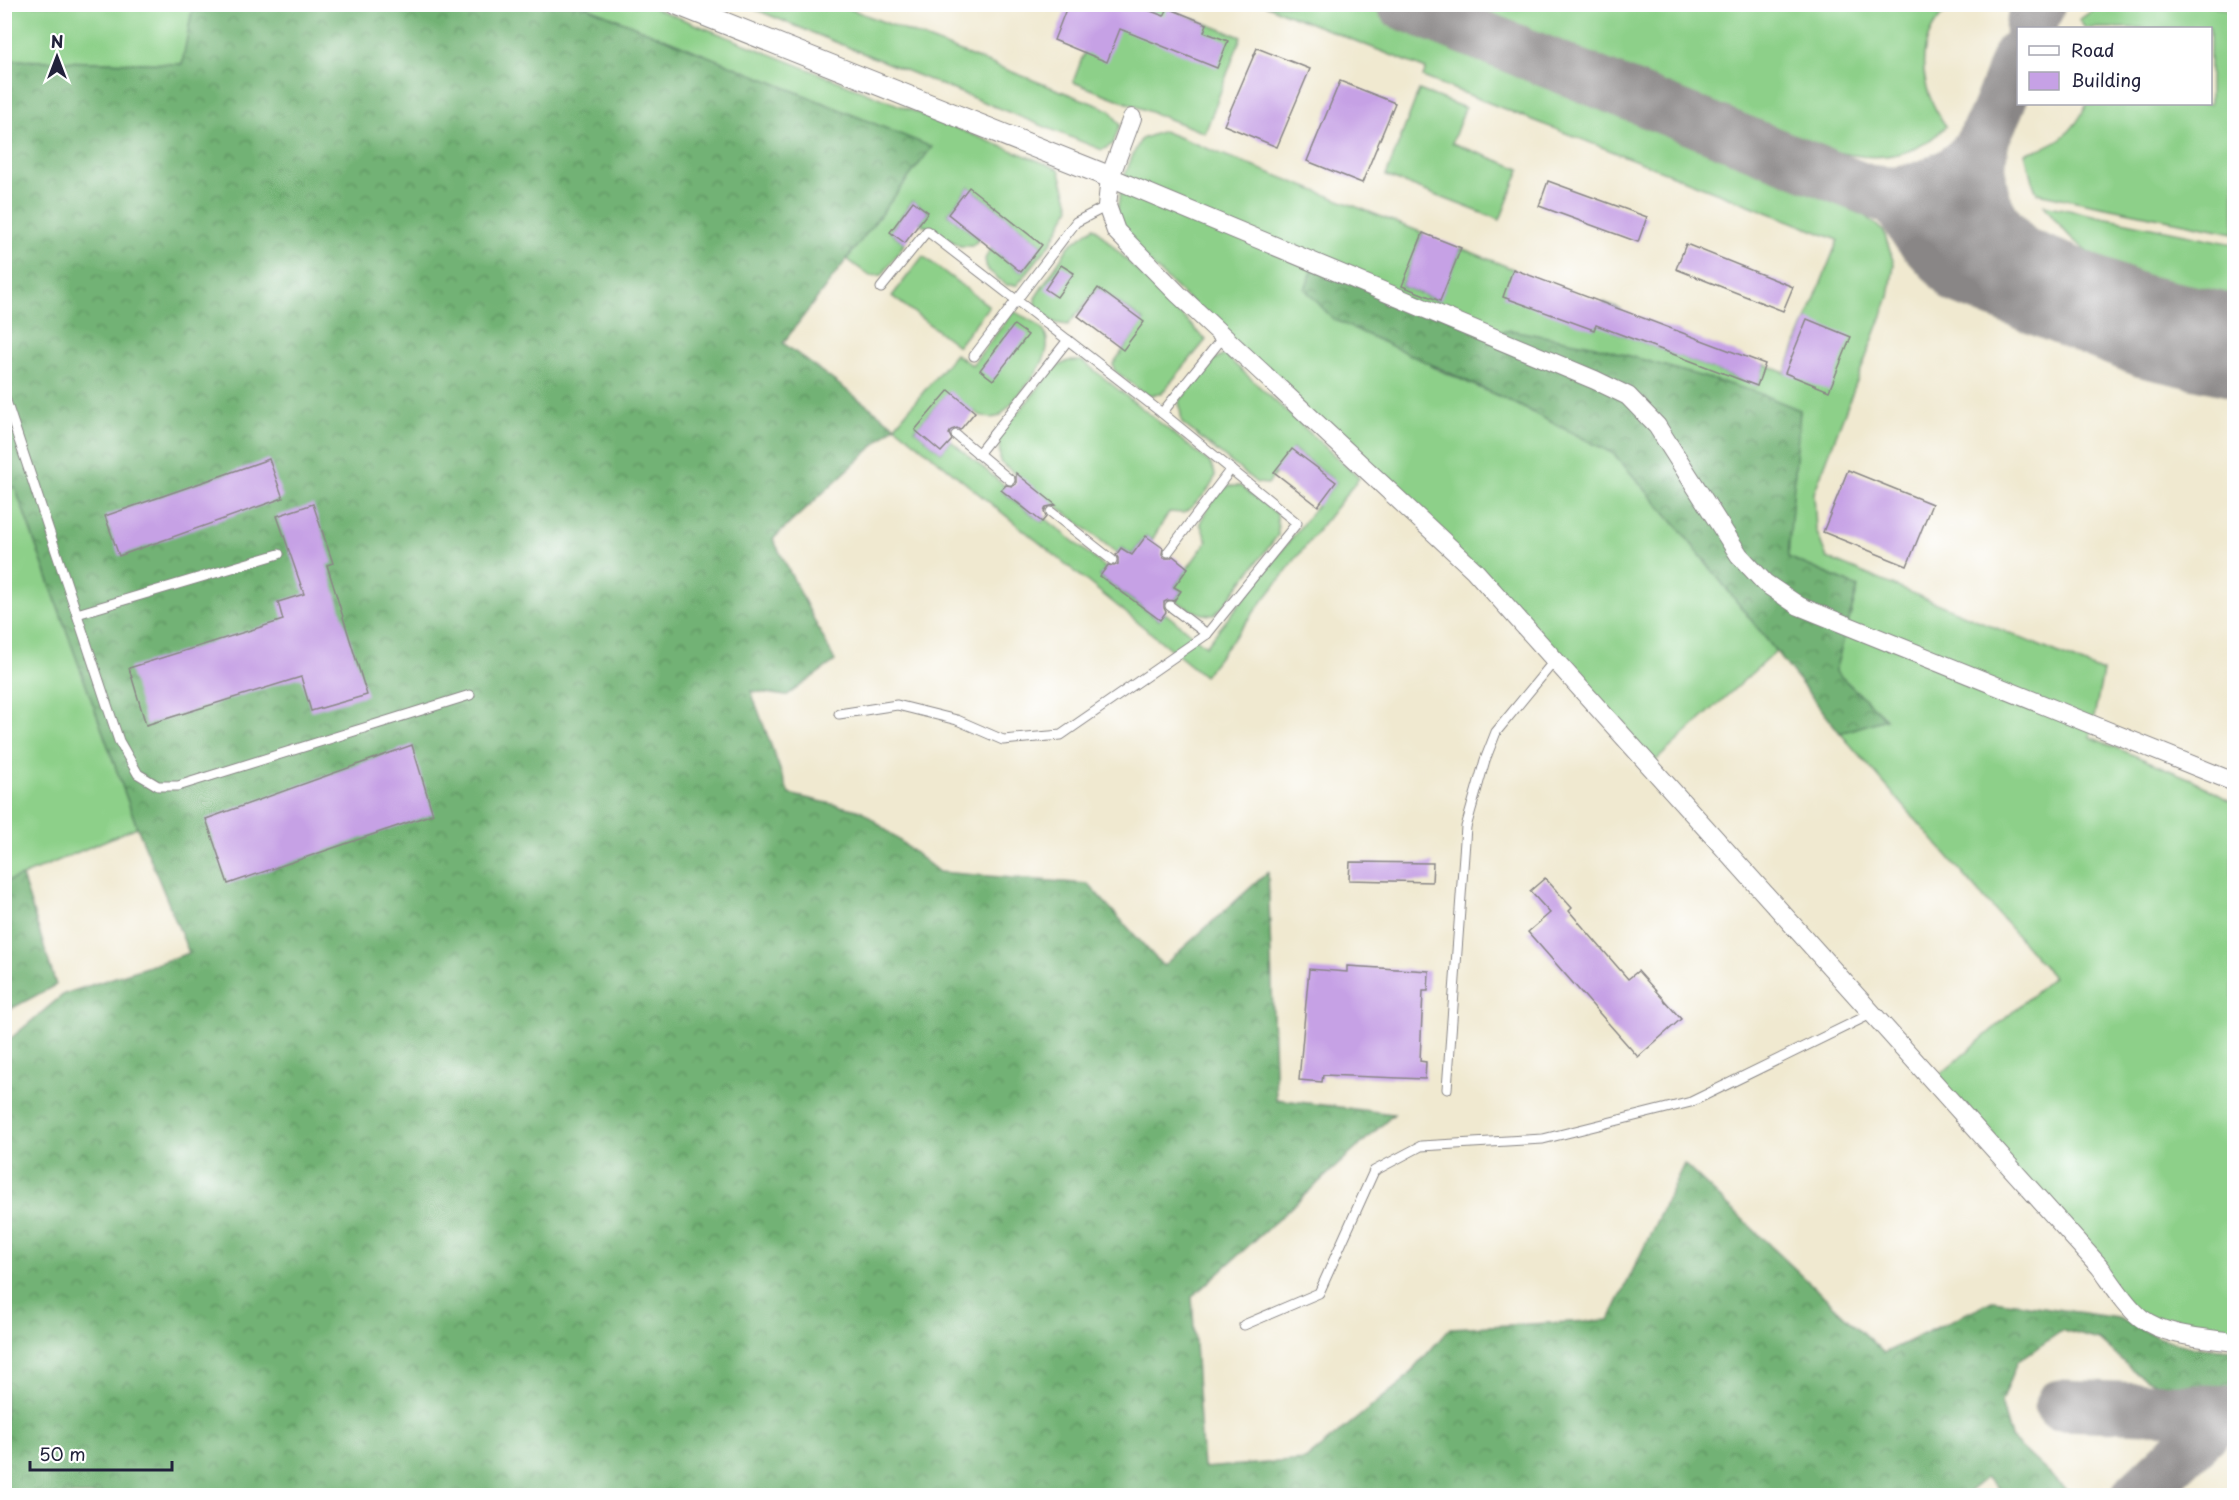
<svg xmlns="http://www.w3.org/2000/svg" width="2239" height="1500" font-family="'Playpen Sans',sans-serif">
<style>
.grass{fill:#8dd089;stroke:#587962;stroke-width:1.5}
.forest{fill:url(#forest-crowns);stroke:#4a6a58;stroke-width:1.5}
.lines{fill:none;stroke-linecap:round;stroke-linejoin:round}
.taxiway{stroke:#898686;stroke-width:51}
.building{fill:#c6a1e5}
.service-casing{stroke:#898686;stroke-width:11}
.minor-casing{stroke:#898686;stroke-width:20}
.tertiary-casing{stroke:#898686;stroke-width:23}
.service{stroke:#fff;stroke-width:9}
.minor{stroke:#fff;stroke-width:18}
.tertiary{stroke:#fff;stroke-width:21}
</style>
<defs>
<pattern id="forest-crowns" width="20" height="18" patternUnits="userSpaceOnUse" patternTransform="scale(1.5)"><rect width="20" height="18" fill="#72b275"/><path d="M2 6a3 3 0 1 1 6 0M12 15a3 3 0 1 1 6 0" fill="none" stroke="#5d9061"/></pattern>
</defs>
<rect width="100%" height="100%" fill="#fff"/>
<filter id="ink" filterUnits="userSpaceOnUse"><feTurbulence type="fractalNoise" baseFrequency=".0167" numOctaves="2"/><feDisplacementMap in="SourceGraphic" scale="12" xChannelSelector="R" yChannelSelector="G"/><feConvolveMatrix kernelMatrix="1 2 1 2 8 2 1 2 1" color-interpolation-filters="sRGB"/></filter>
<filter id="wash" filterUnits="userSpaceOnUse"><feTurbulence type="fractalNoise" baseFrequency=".008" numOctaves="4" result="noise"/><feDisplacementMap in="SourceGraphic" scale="24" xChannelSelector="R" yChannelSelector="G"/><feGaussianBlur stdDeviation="1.35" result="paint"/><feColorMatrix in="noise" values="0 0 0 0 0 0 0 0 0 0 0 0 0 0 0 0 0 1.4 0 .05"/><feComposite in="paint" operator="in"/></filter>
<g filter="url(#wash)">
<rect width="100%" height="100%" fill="#f0e9d0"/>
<g class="grass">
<path d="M 1359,4 L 1831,194 L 1864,214 L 1884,232 L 1894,264 L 1889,297 L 1814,493 L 1816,530 L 1827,558 L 2103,672 L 2090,737 L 2191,779 L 2232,802 L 2234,1342 L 2141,1318 L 1933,1081 L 2053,977 L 1840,733 L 1886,719 L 1835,671 L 1858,587 L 1787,557 L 1800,410 L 1430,366 L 1514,403 L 1614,454 L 1678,527 L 1776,651 L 1650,766 L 1474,570 L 1116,231 C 1116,198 1125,168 1141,139 L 1163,131 L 1423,233 L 1402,286 L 1439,301 L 1461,248 L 1513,269 L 1594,329 L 1604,302 L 1621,309 L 1613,331 L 1757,386 L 1765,364 L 1785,373 L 1838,240 L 1423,77 L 1426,69 L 1265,5 Z"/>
<path d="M 5,5 L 193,5 L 183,64 L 5,60 Z"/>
<path d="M 582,5 L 647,5 L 1059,169 L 1070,207 L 1051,243 L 1017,285 L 1006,285 L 987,269 L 985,259 L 991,248 L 1021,272 L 1042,245 L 969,187 L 948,214 L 979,239 L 972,246 L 960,246 L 920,223 L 928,212 L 912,201 L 890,232 L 905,243 L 882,275 L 870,276 L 847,259 L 931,147 Z"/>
<path d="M 744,5 L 840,5 L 1110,110 L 1120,125 L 1113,144 L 1102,150 Z"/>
<path d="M 1102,5 L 1158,5 L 1241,37 L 1205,133 L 1073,82 Z"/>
<path d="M 1467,5 L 1953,5 C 1912,37 1918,87 1946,126 C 1914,160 1872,162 1830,150 Z"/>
<path d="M 2100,5 L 2213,5 L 2234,13 L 2234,233 L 2037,193 L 2032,181 L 2025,153 C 2056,146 2074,133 2087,104 L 2210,104 L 2210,28 L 2085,28 L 2079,20 Z"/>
<path d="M 1419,90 L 1465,108 L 1452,143 L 1520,169 L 1500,220 L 1386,176 Z"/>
<path d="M 2044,205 L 2234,244 L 2234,296 C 2182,285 2122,278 2078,244 C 2064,233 2055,219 2044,205 Z"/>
<path d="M 1094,227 L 1206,340 L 1161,394 L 1146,395 L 1114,370 L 1113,364 L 1144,321 L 1098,288 L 1068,325 L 1055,323 L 1036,308 L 1035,298 L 1069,246 Z"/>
<path d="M 923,256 L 989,306 L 958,346 L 892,296 Z"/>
<path d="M 1014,311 C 1022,317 1036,321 1042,329 C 1063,354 1016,397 1000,416 C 980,424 963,402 949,391 L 915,430 L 941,452 L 951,441 L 1005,486 L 1002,491 L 1042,522 L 1045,518 L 1106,568 L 1100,576 L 1159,620 L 1165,613 L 1206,646 L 1336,482 L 1293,449 L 1268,484 L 1257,483 L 1182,423 L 1179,401 L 1215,359 L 1225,355 L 1359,478 L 1204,676 L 895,426 L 955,354 L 972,365 Z"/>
<path d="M 1068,361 L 1082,361 L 1089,366 L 1209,462 C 1212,466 1215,470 1215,475 C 1213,489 1194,505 1184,513 L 1169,512 L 1152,540 L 1146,536 L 1132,555 L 1122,548 L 1117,553 L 1000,462 L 999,435 L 1055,368 Z"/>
<path d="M 1229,486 L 1240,486 L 1277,514 L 1278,535 L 1223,606 L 1214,615 C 1198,615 1188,609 1175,600 L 1181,591 L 1174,587 L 1207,541 L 1200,523 C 1205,511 1217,491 1229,486 Z"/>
<path d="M 15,487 L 137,827 L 22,876 L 5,882 L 4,489 Z"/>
</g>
<g class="forest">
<path d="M 193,5 L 582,5 L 932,147 L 783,343 L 895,426 L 773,539 L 835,661 L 786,696 L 751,691 L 789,794 L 862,811 L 939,872 L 1088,884 L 1163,966 L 1268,872 L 1276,1099 L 1394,1114 L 1192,1297 L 1203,1468 L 1305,1460 L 1402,1382 L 1450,1328 L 1609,1320 L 1684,1164 L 1884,1353 L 1994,1300 L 2118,1318 L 2159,1338 L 2192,1347 L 2234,1350 L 2234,1389 L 2161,1387 L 2135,1372 L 2099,1340 L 2063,1330 L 2017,1362 L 2001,1402 L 2011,1438 L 2071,1494 L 2069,1496 L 2008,1495 L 1986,1478 L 1964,1496 L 5,1495 L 5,1043 L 64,994 L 189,953 L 137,827 L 15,487 L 5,489 L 5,60 L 182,64 Z"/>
<path d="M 1317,259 L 1486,335 L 1511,330 L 1591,345 L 1756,392 L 1800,410 L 1788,557 L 1858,587 L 1835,671 L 1886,719 L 1840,733 L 1678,527 L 1614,454 L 1514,403 L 1333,319 L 1305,289 Z"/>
<path d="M 22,876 L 56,985 L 5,1012 L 5,882 Z"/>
</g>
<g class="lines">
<g class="taxiway">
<path d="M 1402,4 L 2142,300 L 2234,320"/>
<path d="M 2030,28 L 2040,4"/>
<path d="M 1986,132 C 1973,182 1983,217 2022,252"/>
<path d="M 1868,190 C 1877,191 1887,192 1896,192 C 1924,190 1961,172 1977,149 C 1995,121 2006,86 2018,55"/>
<path d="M 1896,202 L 1918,235 L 1959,279 L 2143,352 L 2234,372"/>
<path d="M 2060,1405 L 2234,1411"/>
<path d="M 2137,1496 L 2227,1410"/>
</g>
</g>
<g id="blocks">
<g class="building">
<path d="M 1068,4 L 1128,4 L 1140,9 L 1140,7 L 1164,16 L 1168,8 L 1207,24 L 1204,32 L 1228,41 L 1217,68 L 1120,29 L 1107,62 L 1054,40 Z"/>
<path d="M 1257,48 L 1310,69 L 1277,147 L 1224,125 Z"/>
<path d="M 1340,81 L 1395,103 L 1362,183 L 1307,161 Z"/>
<path d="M 1548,181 L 1647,217 L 1638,242 L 1539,206 Z"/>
<path d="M 969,187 L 1042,245 L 1021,272 L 948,214 Z"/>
<path d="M 913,201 L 928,212 L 905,243 L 890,232 Z"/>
<path d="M 1423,233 L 1461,248 L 1440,301 L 1402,286 Z"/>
<path d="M 1686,244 L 1793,287 L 1783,311 L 1676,269 Z"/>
<path d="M 1061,265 L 1074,273 L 1057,297 L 1045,289 Z"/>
<path d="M 1513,269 L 1765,364 L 1757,386 L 1596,325 L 1594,330 L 1503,297 Z"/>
<path d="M 1098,288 L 1144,322 L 1123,350 L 1078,316 Z"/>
<path d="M 1807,319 L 1851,337 L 1829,391 L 1785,373 Z"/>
<path d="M 1014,325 L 1028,335 L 993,380 L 980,370 Z"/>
<path d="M 949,390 L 975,412 L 960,430 L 957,428 L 951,430 L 949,434 L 952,440 L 941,452 L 915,430 Z"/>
<path d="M 1292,449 L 1336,482 L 1318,506 L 1274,472 Z"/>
<path d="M 269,459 L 283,498 L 119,556 L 105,516 Z"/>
<path d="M 1848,470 L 1932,504 L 1907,566 L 1823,532 Z"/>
<path d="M 1016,473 L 1056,505 L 1046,507 L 1044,512 L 1046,517 L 1042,522 L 1001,490 L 1006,485 L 1012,486 L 1016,484 Z"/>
<path d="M 313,504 L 333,563 L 327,565 L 367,695 L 311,711 L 301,677 L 146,725 L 129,668 L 283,620 L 278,602 L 304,594 L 277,516 Z"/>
<path d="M 1146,536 L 1163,548 L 1162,554 L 1164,558 L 1170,558 L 1173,556 L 1188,568 L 1174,587 L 1181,591 L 1174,601 L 1168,600 L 1164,602 L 1164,608 L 1166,612 L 1160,620 L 1100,576 L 1108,565 L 1114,566 L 1118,564 L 1118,558 L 1116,555 L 1121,548 L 1132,555 Z"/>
<path d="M 412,745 L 433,814 L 228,884 L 206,819 Z"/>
<path d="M 1350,862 L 1433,863 L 1432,882 L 1349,880 Z"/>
<path d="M 1545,878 L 1572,908 L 1569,911 L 1628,979 L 1638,971 L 1681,1019 L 1638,1057 L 1528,932 L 1550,913 L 1530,891 Z"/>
<path d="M 1347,966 L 1429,971 L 1428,991 L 1423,991 L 1420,1061 L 1426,1062 L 1425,1079 L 1323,1075 L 1322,1082 L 1299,1080 L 1309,969 L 1347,972 Z"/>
</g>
</g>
</g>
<g filter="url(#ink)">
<use href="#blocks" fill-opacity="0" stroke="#898686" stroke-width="1.5"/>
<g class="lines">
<g class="service-casing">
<g id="service">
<path d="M 881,288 L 927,231 L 1162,413 L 1297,523 L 1207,634 L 1170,606"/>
<path d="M 974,356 L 1076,222 L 1107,206"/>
<path d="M 4,395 L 119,741 L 138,774 L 158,786 L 178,786 L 470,695"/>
<path d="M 1162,413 L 1224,336"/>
<path d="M 956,435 L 1010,480"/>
<path d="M 978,454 L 1068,340"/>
<path d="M 1051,512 L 1112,560"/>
<path d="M 1168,552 L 1231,469"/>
<path d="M 77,614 L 279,554"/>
<path d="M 839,714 L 897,705 L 957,720 L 1003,740 L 1061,735 L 1207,634"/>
<path d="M 1447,1089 L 1466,827 L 1485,760 L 1496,732 L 1555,660"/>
<path d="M 1244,1325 L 1319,1293 L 1374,1171 L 1421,1146 L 1543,1139 L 1691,1102 L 1873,1013"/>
</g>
</g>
<g class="minor-casing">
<g id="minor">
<path d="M 1132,118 L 1110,177 L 1107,206 L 1116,231 L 1178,294 L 1474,570 L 2100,1267 C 2112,1283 2125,1305 2141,1318 C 2164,1336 2206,1338 2234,1342"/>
<path d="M 1110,177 L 1595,380 L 1628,396 L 1657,426 L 1739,555 L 1765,583 L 1799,606 L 2234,782"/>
</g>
</g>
<g class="tertiary-casing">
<path id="tertiary" d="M 677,4 L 1110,177"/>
</g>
<use href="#service" class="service"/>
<use href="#minor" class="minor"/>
<use href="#tertiary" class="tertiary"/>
</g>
</g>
<rect width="2239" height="1500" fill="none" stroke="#fff" stroke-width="24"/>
<rect x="2017" y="27" width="195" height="78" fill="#ffffff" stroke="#a7a7b1" stroke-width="1.5"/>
<rect x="2029" y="46" width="30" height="9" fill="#ffffff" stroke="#a7a7b1" stroke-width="1.5"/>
<text x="2071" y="57" font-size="18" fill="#22223b">Road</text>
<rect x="2029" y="72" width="30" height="18" fill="#c6a1e5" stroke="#a7a7b1" stroke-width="1.5"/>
<text x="2071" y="87" font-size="18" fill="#22223b">Building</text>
<g transform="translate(57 57)" stroke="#ffffff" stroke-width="4.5" paint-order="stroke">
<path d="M0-4.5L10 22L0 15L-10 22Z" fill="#22223b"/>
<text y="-9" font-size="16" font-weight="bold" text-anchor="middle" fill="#22223b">N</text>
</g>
<path d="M30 1461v9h142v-9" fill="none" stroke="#22223b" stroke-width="3"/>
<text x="39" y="1461" font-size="18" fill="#22223b" stroke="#ffffff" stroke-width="4.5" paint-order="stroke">50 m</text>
</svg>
